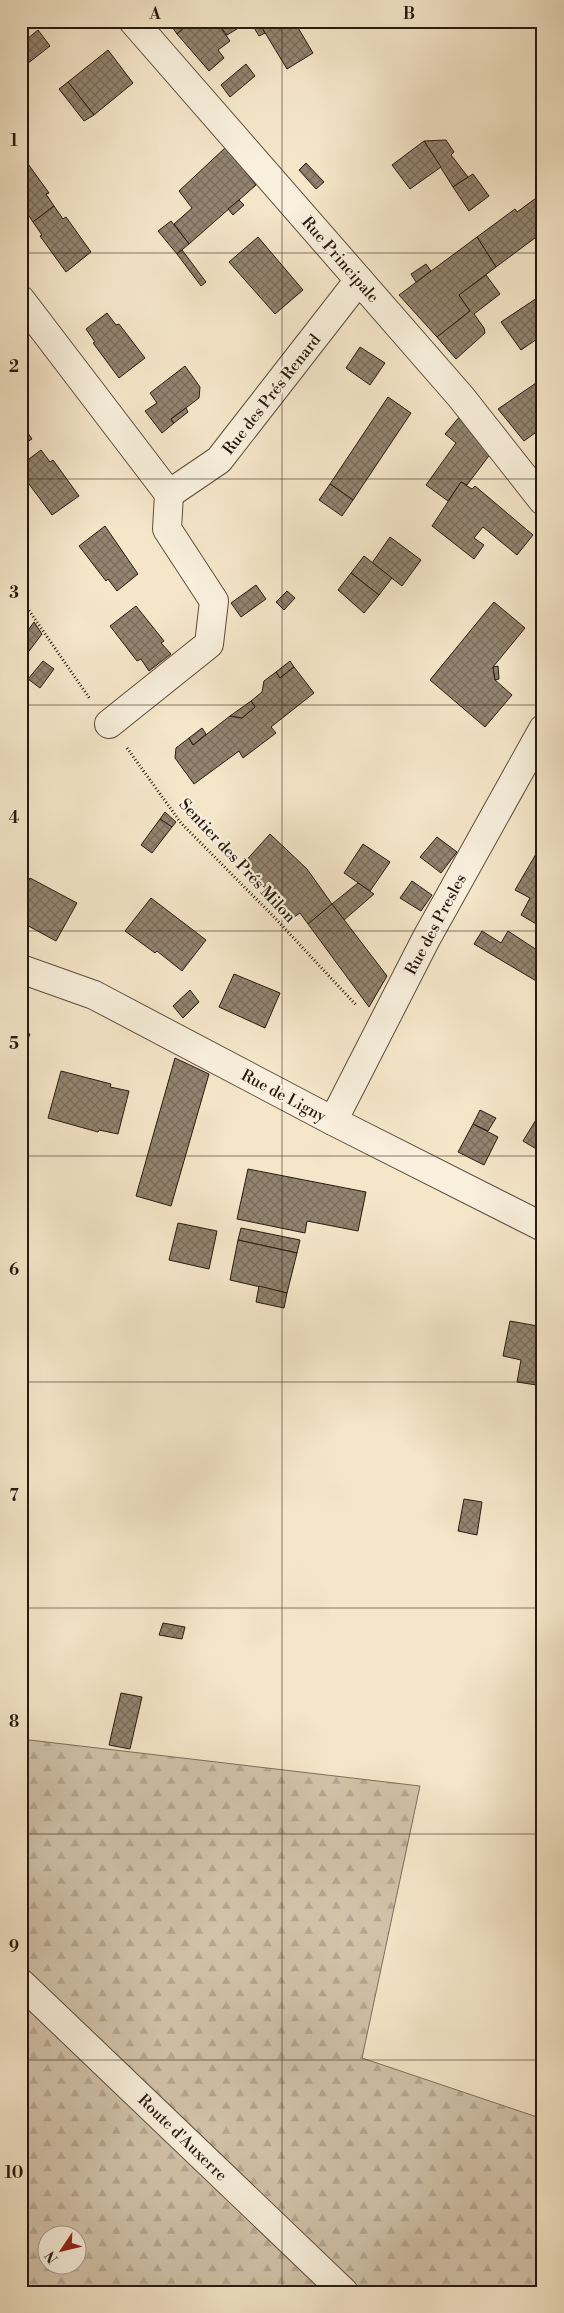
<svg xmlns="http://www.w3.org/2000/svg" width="564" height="2313" font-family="'Libre Bodoni',serif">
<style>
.forest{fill:url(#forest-firs);stroke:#7e6e5d;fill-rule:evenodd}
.building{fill:url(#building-cross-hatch);stroke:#291a10}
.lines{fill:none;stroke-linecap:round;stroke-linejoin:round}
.minor-casing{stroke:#5c4d3e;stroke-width:30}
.path{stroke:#291a10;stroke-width:3;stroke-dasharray:1 2.5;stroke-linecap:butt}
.minor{stroke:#f8efdc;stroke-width:28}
.grid{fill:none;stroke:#291a10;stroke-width:1;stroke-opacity:0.55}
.labels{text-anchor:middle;stroke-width:4.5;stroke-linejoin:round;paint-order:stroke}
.street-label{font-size:16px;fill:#291a10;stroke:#f8efdc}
.neatline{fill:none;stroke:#291a10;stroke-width:2}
.grid-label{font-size:16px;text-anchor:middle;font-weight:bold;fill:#291a10}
</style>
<defs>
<pattern id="forest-firs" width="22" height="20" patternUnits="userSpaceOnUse" patternTransform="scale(1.25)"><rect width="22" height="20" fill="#d2c3aa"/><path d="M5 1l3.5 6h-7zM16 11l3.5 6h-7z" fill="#b4a791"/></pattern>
<pattern id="building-cross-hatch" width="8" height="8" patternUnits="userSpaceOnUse" patternTransform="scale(1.25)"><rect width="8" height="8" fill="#938470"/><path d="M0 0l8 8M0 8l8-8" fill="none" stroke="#786b5b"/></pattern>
</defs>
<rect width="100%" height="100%" fill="#f5e6c9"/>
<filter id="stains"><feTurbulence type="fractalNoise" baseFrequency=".004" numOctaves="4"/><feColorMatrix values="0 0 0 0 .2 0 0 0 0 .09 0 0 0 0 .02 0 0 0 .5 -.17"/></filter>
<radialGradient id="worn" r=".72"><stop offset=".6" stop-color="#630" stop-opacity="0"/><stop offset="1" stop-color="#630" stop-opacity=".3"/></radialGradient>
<path class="forest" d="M 21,1739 L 420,1786 L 362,2058 L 543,2119 L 543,2292 L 21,2292 ZM 48,2236 L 78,2236 L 78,2266 L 48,2266 Z"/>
<g class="building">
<path d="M 168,21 L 192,21 L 177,34 Z"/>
<path d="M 192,21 L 216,21 L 230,41 L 218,50 L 224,58 L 209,71 L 177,34 Z"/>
<path d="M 216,21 L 250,21 L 227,35 Z"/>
<path d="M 250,21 L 258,21 L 265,33 L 259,36 Z"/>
<path d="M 258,21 L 294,21 L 313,53 L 287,69 Z"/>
<path d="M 38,30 L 50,46 L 27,64 L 21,56 L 21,44 Z"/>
<path d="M 108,50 L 133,83 L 94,115 L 68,82 Z"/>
<path d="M 246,64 L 255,76 L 230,97 L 221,85 Z"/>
<path d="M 68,82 L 94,115 L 84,121 L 59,89 Z"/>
<path d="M 446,140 L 454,152 L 451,155 L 468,177 L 453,187 L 424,141 Z"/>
<path d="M 424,141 L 441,167 L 410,189 L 392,165 Z"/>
<path d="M 226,147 L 256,185 L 189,244 L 174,224 L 192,208 L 179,191 Z"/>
<path d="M 23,157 L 49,193 L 46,194 L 54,206 L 33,222 L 25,210 L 21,212 L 21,159 Z"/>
<path d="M 306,163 L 324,182 L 316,189 L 299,170 Z"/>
<path d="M 473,174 L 489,196 L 469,211 L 453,187 Z"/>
<path d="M 543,193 L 543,232 L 496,267 L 477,237 L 515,209 L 517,212 Z"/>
<path d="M 239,200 L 244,205 L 233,215 L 228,209 Z"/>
<path d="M 54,206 L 63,219 L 66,217 L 91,252 L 66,272 L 40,236 L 42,235 L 33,222 Z"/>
<path d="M 171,221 L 189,244 L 177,254 L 158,231 Z"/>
<path d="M 258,237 L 303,290 L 275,314 L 229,262 Z"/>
<path d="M 477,237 L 496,267 L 459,295 L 470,311 L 437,337 L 399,295 Z"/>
<path d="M 182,250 L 206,282 L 201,286 L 177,254 Z"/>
<path d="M 426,264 L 431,271 L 416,282 L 411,274 Z"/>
<path d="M 486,275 L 500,294 L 474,314 L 484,328 L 485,333 L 456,359 L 437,337 L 470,311 L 459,295 Z"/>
<path d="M 543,294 L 543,335 L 521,350 L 501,322 Z"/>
<path d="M 107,313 L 116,325 L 119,324 L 145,358 L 119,378 L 93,343 L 95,342 L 86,329 Z"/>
<path d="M 360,347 L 385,363 L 370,385 L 346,368 Z"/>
<path d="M 185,366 L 200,387 L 199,398 L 171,419 L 174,423 L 162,433 L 145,411 L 157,403 L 150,393 Z"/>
<path d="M 539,381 L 543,387 L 543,427 L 524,441 L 498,409 Z"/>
<path d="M 388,397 L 411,413 L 353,500 L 330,484 Z"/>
<path d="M 186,408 L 188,412 L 174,423 L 171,419 Z"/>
<path d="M 461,415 L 494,449 L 467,485 L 461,482 L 448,501 L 426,485 L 456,443 L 445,434 Z"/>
<path d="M 21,419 L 25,425 L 23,426 L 32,439 L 21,446 Z"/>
<path d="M 41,450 L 50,462 L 53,460 L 79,496 L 52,515 L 26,480 L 28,478 L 21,469 L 21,465 Z"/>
<path d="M 461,482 L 472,489 L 475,486 L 533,535 L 517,555 L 483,527 L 474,538 L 484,545 L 474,559 L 432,526 Z"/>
<path d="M 330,484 L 353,500 L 342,516 L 319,500 Z"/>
<path d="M 105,526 L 138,574 L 117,591 L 108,579 L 106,581 L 79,546 Z"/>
<path d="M 390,537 L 421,560 L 402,586 L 372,563 Z"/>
<path d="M 364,556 L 392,578 L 379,595 L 351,573 Z"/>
<path d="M 351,573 L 379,595 L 364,613 L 338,590 Z"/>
<path d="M 256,585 L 266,599 L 241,617 L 231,603 Z"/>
<path d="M 287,591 L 295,598 L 284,610 L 276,602 Z"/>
<path d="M 494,602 L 525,628 L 493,667 L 495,680 L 512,695 L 485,727 L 430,680 Z"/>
<path d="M 136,606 L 164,641 L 161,643 L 171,654 L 149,671 L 141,659 L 137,661 L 110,626 Z"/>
<path d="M 34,622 L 42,634 L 23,659 L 21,640 Z"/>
<path d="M 43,661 L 54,669 L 40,688 L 28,679 Z"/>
<path d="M 290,661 L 294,667 L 280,678 L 276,672 Z"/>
<path d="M 498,666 L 499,679 L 495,680 L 493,667 Z"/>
<path d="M 294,667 L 314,693 L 271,727 L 276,733 L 243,758 L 239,751 L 194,784 L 175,758 L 176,748 L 189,738 L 193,745 L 230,716 L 242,718 L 255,707 L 251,701 L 262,692 L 264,681 L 276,672 L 280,678 Z"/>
<path d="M 251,701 L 255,707 L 242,718 L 230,716 Z"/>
<path d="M 202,728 L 206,734 L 193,745 L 189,738 Z"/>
<path d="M 165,812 L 176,822 L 172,827 L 160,819 Z"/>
<path d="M 160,819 L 172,827 L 152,853 L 141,845 Z"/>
<path d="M 270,834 L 307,869 L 332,904 L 308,924 L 300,913 L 294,917 L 242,865 Z"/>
<path d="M 437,837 L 457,852 L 441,873 L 420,857 Z"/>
<path d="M 543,842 L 543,928 L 521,915 L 530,898 L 515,890 Z"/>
<path d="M 363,844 L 390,862 L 370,891 L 344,873 Z"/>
<path d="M 30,878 L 77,903 L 56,941 L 21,922 L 21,893 Z"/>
<path d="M 412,881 L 432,895 L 421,911 L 400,898 Z"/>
<path d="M 358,883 L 374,894 L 344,920 L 332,904 Z"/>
<path d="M 151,898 L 206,940 L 182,971 L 157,951 L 155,953 L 125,931 Z"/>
<path d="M 332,904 L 387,976 L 369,1007 L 308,924 Z"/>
<path d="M 482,931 L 501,943 L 508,931 L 543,954 L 543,985 L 474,944 Z"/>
<path d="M 234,974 L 280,993 L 265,1028 L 219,1007 Z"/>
<path d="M 190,990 L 199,1002 L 183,1018 L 173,1006 Z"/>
<path d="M 21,1031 L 30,1034 L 21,1056 Z"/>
<path d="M 175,1058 L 209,1074 L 171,1206 L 136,1196 Z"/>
<path d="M 61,1071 L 111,1084 L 110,1087 L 129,1091 L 118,1134 L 99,1130 L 98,1132 L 48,1118 Z"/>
<path d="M 480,1110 L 496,1118 L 488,1131 L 473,1124 Z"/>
<path d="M 542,1110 L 543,1110 L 543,1153 L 523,1141 Z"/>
<path d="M 473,1124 L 498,1137 L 484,1165 L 458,1152 Z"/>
<path d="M 248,1169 L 366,1192 L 358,1231 L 307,1221 L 305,1233 L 237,1219 Z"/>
<path d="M 178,1223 L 217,1231 L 209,1269 L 169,1260 Z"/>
<path d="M 241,1228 L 300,1240 L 297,1253 L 238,1240 Z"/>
<path d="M 238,1240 L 297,1253 L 287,1293 L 230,1280 Z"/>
<path d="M 259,1286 L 287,1293 L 284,1308 L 256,1302 Z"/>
<path d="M 510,1321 L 543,1327 L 543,1386 L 517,1382 L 521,1360 L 503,1356 Z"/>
<path d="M 464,1499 L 482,1502 L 477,1535 L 458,1531 Z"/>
<path d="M 163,1623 L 185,1627 L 182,1639 L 159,1635 Z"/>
<path d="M 121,1693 L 142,1697 L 130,1749 L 109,1745 Z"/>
</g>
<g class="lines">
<g class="minor-casing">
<g id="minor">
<path d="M 133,21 L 461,397 L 543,501"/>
<path d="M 21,300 L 169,494 L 219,460 L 359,280"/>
<path d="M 109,724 L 209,644 L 214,601 L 167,529 L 169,494"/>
<path d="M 21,969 L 94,995 L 333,1121 L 543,1227"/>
<path d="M 333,1121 L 426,939 L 543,729"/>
<path d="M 21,1983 L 344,2292"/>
</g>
</g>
<g class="path">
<path d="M 21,599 L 90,699"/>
<path d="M 127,748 L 181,823 L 274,917 L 357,1006"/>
</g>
<use href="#minor" class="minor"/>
</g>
<path class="grid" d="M 282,21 L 282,2292M 21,253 L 543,253M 21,479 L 543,479M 21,705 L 543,705M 21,931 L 543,931M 21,1156 L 543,1156M 21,1382 L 543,1382M 21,1608 L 543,1608M 21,1834 L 543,1834M 21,2060 L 543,2060"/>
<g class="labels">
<g class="street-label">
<text transform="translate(341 259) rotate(49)" y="6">Rue Principale</text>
<text transform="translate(271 394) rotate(-52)" y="6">Rue des Prés Renard</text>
<text transform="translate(238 860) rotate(47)" y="6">Sentier des Prés Milon</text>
<text transform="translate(435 924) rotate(-62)" y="6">Rue des Presles</text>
<text transform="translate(284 1095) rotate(28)" y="6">Rue de Ligny</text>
<text transform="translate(183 2137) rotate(44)" y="6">Route d'Auxerre</text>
</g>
</g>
<rect width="564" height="2313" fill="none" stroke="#f5e6c9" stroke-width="55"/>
<g transform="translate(62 2250) rotate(235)"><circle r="24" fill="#f8efdc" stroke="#a59a8a"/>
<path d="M0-4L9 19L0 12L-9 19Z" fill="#8f2418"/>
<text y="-8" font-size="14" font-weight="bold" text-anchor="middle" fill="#291a10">N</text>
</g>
<rect x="28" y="28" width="508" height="2258" class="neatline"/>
<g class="grid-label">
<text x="155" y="19">A</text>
<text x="409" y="19">B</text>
<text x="14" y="146">1</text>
<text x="14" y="372">2</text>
<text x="14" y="598">3</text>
<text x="14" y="823">4</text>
<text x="14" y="1049">5</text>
<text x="14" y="1275">6</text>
<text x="14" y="1501">7</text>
<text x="14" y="1727">8</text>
<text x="14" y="1952">9</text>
<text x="14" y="2178">10</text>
</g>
<rect width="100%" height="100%" filter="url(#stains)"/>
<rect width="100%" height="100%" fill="url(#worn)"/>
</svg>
